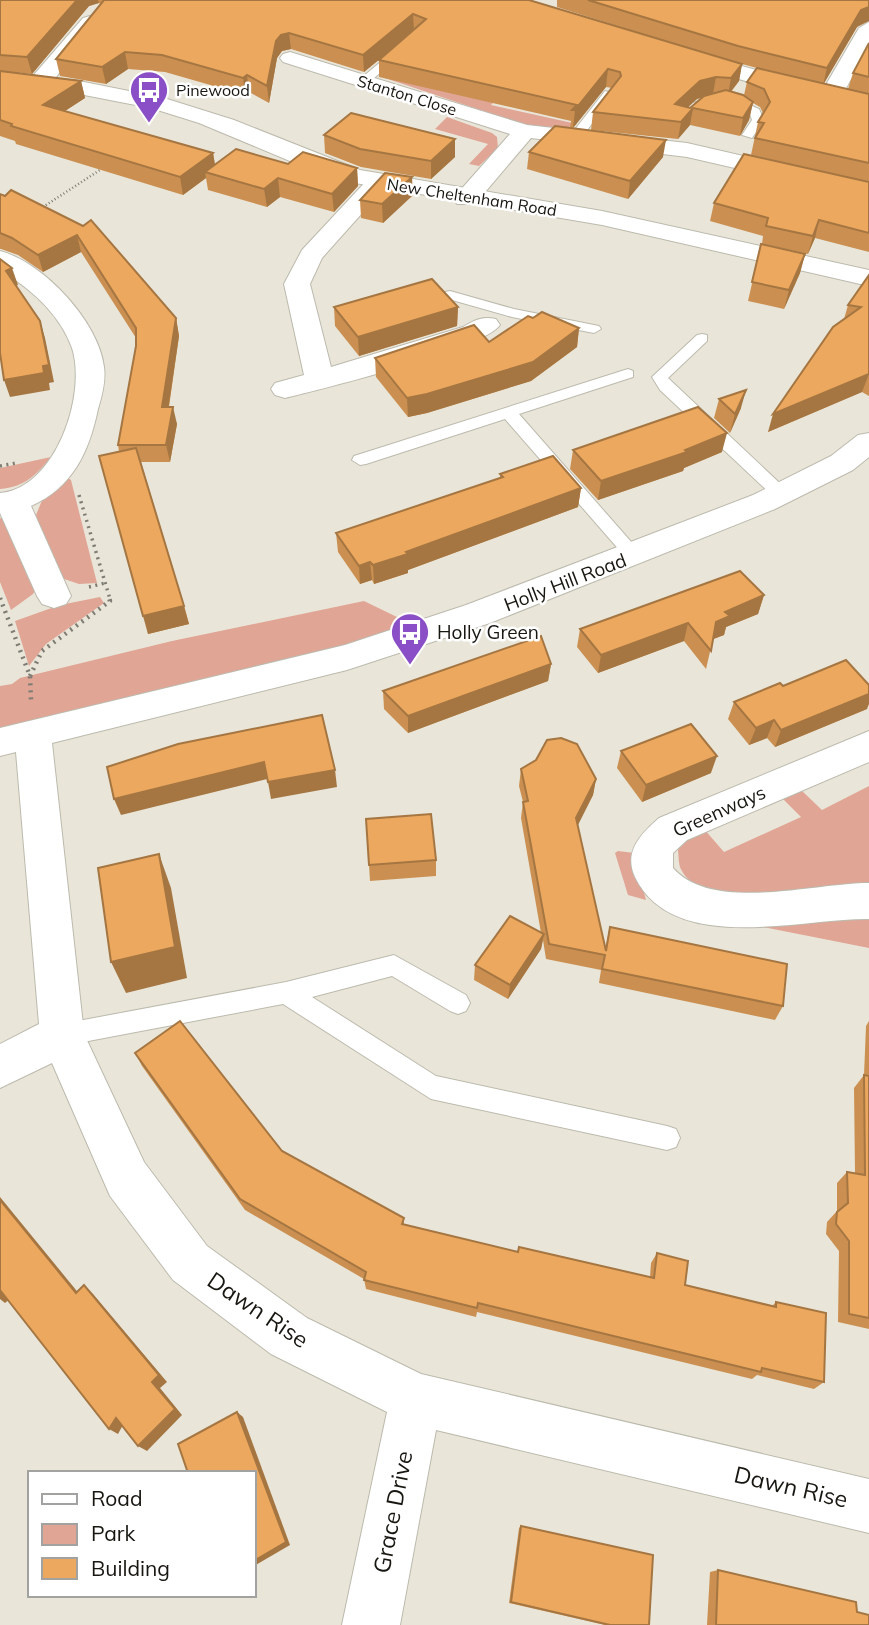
<svg xmlns="http://www.w3.org/2000/svg" width="869" height="1625" font-family="Mulish,sans-serif">
<style>
.green{fill:#e1a595}
.lines{fill:none;stroke-linecap:round;stroke-linejoin:round}
.service-casing{stroke:#bcbaad;stroke-width:2}
.minor-casing{stroke:#bcbaad;stroke-width:2}
.tertiary-casing{stroke:#bcbaad;stroke-width:2}
.path-far2{stroke:#7e7c73;stroke-width:2.5;stroke-dasharray:1 2.5;stroke-linecap:butt}
.path-far1{stroke:#7e7c73;stroke-width:3.5;stroke-dasharray:2 4.5;stroke-linecap:butt}
.path{stroke:#7e7c73;stroke-width:4.5;stroke-dasharray:2 5;stroke-linecap:butt}
.service{fill:#fff;fill-rule:evenodd}
.minor{fill:#fff;fill-rule:evenodd}
.tertiary{fill:#fff;fill-rule:evenodd}
.wall{fill:#cb9051;fill-rule:evenodd}
.shaded-wall{fill:#a57642}
.building{fill:#eca85e;stroke:#a57642;stroke-width:2}
.labels{text-anchor:middle;stroke-width:5;stroke-linejoin:round;paint-order:stroke}
.far-poi-label{font-size:16px;fill:#171611;stroke:#fff;text-anchor:start}
.far-street-label{font-size:16px;fill:#171611;stroke:#fff}
.street-label{font-size:19px;fill:#171611;stroke:#fff}
.poi-label{font-size:19px;fill:#171611;stroke:#fff;text-anchor:start}
.near-street-label{font-size:23px;fill:#171611;stroke:#fff}
</style>
<rect width="100%" height="100%" fill="#e9e6d9"/>
<g class="green">
<path d="M 537,56 L 491,105 L 577,124 L 563,129 L 531,127 L 385,78 Z"/>
<path d="M 447,117 L 492,133 L 497,137 L 498,148 L 479,166 L 469,164 L 488,144 L 435,129 Z"/>
<path d="M 51,457 C 36,475 25,487 0,489 L 0,468 Z"/>
<path d="M 65,476 L 71,480 L 97,583 L 79,584 L 55,576 L 36,515 L 43,498 Z"/>
<path d="M 0,518 L 4,519 L 39,584 L 33,594 L 11,610 L 0,582 Z"/>
<path d="M 100,597 L 104,603 L 46,644 L 29,666 L 15,621 L 60,605 Z"/>
<path d="M 364,601 L 397,617 L 403,629 L 291,661 L 0,730 L 0,686 L 12,684 L 20,678 L 172,641 Z"/>
<path d="M 869,786 L 869,887 L 855,883 C 817,887 704,913 682,871 C 678,865 679,857 678,850 L 683,842 L 704,829 L 724,852 L 801,817 L 780,796 L 800,789 L 822,810 Z"/>
<path d="M 618,851 L 634,853 L 646,900 L 628,895 L 615,853 Z"/>
<path d="M 869,909 L 869,948 L 763,927 L 763,917 Z"/>
</g>
<g class="lines">
<g class="service-casing">
<g id="service">
<path d="M 396,49 L 406,51 L 367,84 L 359,84 L 359,80 Z"/>
<path d="M 605,91 L 615,94 L 581,138 L 573,138 L 573,132 Z"/>
<path d="M 715,96 L 738,100 L 759,109 L 764,120 L 752,138 L 742,135 L 752,120 L 750,114 C 723,100 705,101 685,124 L 675,121 L 693,103 Z"/>
<path d="M 450,291 L 514,309 L 599,326 L 601,329 L 594,333 L 512,317 L 445,298 L 445,292 Z"/>
<path d="M 702,334 L 707,335 L 707,341 L 668,378 L 787,490 L 789,494 L 787,498 L 775,498 L 660,390 L 652,377 L 697,335 Z"/>
<path d="M 628,369 L 633,371 L 633,377 L 519,414 L 640,552 L 643,556 L 640,560 L 628,560 L 505,419 L 366,464 L 360,465 L 352,460 L 354,456 Z"/>
<path d="M 394,955 L 466,995 L 470,1003 L 466,1011 L 458,1014 L 450,1011 L 392,976 L 312,997 L 436,1076 L 667,1126 L 676,1129 L 680,1138 L 676,1147 L 667,1150 L 431,1099 L 283,1004 L 62,1046 L 54,1043 L 50,1035 L 54,1027 L 62,1024 L 286,982 Z"/>
</g>
</g>
<g class="minor-casing">
<g id="minor">
<path d="M 90,16 L 97,18 L 100,22 L 97,26 L 48,87 L 32,87 L 29,82 L 32,77 L 83,18 Z"/>
<path d="M 869,22 L 869,46 L 844,92 L 869,97 L 869,111 L 782,92 L 682,62 L 679,58 L 689,52 L 824,88 L 859,28 Z"/>
<path d="M 290,52 L 527,125 L 687,143 L 869,185 L 869,199 L 687,157 L 531,138 L 475,204 L 457,204 L 454,199 L 457,194 L 510,134 L 283,62 L 280,58 L 283,54 Z"/>
<path d="M 378,175 L 386,177 L 390,182 L 322,258 L 310,284 L 331,367 L 463,327 C 475,320 482,316 496,319 L 500,325 C 483,349 322,389 285,398 L 275,395 L 271,389 L 275,383 L 304,375 L 284,284 L 302,250 L 370,177 Z"/>
<path d="M 0,251 C 43,262 99,322 104,367 C 106,380 102,396 98,409 C 89,452 73,487 31,506 L 71,596 L 66,604 L 54,608 L 42,604 L 37,596 L 0,513 L 0,493 C 56,488 87,394 72,348 C 60,314 30,288 0,270 Z"/>
<path d="M 869,433 L 869,457 L 853,470 L 775,509 L 490,623 L 347,670 L 52,743 L 84,1034 L 144,1162 L 207,1246 L 307,1318 L 421,1374 L 869,1479 L 869,1533 L 436,1430 L 400,1625 L 342,1625 L 387,1412 L 271,1354 L 173,1280 L 110,1196 L 52,1063 L 0,1088 L 0,1044 L 39,1024 L 16,752 L 0,756 L 0,728 L 345,645 L 466,605 L 753,495 L 831,456 L 858,435 Z"/>
<path d="M 869,731 L 869,762 L 687,840 L 673,853 L 673,868 C 712,913 815,883 869,883 L 869,919 C 801,918 673,956 635,877 C 623,851 642,833 659,818 Z"/>
</g>
</g>
<g class="tertiary-casing">
<path id="tertiary" d="M 0,73 L 79,81 L 164,98 L 234,120 L 360,170 L 602,211 L 869,270 L 869,286 L 602,225 L 355,183 L 309,169 L 199,123 L 151,108 L 79,94 L 0,85 Z"/>
</g>
<path class="path-far2" d="M 40,209 L 103,168"/>
<g class="path-far1">
<path d="M 0,466 L 16,463"/>
<path d="M 79,495 L 110,599"/>
<path d="M 89,587 L 105,583"/>
</g>
<g class="path">
<path d="M 0,598 L 30,676 L 31,700"/>
<path d="M 30,676 L 42,651 L 110,601 L 109,598"/>
</g>
<use href="#service" class="service"/>
<use href="#minor" class="minor"/>
<use href="#tertiary" class="tertiary"/>
</g>
<g class="wall">
<path d="M 0,0 L 529,0 L 627,29 L 557,7 L 557,0 L 869,0 L 857,27 L 824,83 L 848,89 L 853,73 L 869,43 L 869,252 L 815,238 L 808,254 L 762,244 L 763,236 L 710,221 L 714,203 L 823,172 L 751,155 L 758,122 L 763,113 L 760,107 L 753,103 L 749,120 L 740,136 L 690,125 L 678,139 L 591,130 L 593,112 L 612,88 L 606,87 L 573,128 L 570,127 L 571,121 L 379,77 L 379,60 L 364,72 L 291,49 L 282,51 L 277,58 L 269,103 L 249,92 L 245,95 L 165,72 L 128,69 L 106,84 L 60,76 L 56,59 L 101,4 L 99,3 L 89,6 L 32,74 L 14,72 L 81,81 L 85,98 L 65,111 L 213,153 L 215,165 L 288,164 L 357,168 L 358,186 L 334,212 L 280,197 L 267,207 L 208,190 L 206,178 L 183,195 L 16,144 L 15,141 L 0,136 ZM 742,64 L 757,68 L 747,82 L 744,95 L 731,92 L 739,81 ZM 703,97 L 690,108 L 687,108 L 697,99 Z"/>
<path d="M 324,135 L 455,139 L 455,157 L 431,179 L 361,167 L 325,153 Z"/>
<path d="M 529,152 L 663,157 L 628,199 L 527,169 Z"/>
<path d="M 0,194 L 83,226 L 176,318 L 179,336 L 169,407 L 177,424 L 170,462 L 141,462 L 184,606 L 189,624 L 148,634 L 118,445 L 136,346 L 136,338 L 81,252 L 43,272 L 18,255 L 1,249 L 0,249 Z"/>
<path d="M 413,195 L 383,223 L 361,218 L 360,200 Z"/>
<path d="M 761,244 L 805,254 L 800,273 L 784,309 L 748,301 Z"/>
<path d="M 869,275 L 869,396 L 862,392 L 768,432 L 844,319 L 848,305 Z"/>
<path d="M 334,307 L 458,307 L 457,326 L 359,356 L 335,326 Z"/>
<path d="M 533,318 L 579,328 L 577,347 L 531,381 L 427,413 L 408,417 L 376,377 L 375,358 L 489,342 Z"/>
<path d="M 719,399 L 741,408 L 730,433 L 714,418 Z"/>
<path d="M 573,450 L 722,452 L 684,468 L 683,471 L 598,500 L 570,469 Z"/>
<path d="M 500,474 L 581,488 L 578,507 L 408,570 L 408,573 L 374,584 L 372,580 L 360,584 L 338,552 L 336,533 L 500,478 Z"/>
<path d="M 764,595 L 758,614 L 726,627 L 724,635 L 713,639 L 706,669 L 684,641 L 598,673 L 577,647 L 580,629 Z"/>
<path d="M 551,664 L 548,681 L 408,733 L 384,709 L 383,691 Z"/>
<path d="M 783,686 L 867,709 L 775,747 L 767,738 L 749,745 L 728,719 L 734,702 Z"/>
<path d="M 621,751 L 711,773 L 642,802 L 617,768 Z"/>
<path d="M 521,769 L 596,779 L 593,795 L 577,826 L 605,949 L 610,927 L 783,1006 L 775,1020 L 599,983 L 601,970 L 546,959 L 543,940 L 541,949 L 508,999 L 474,980 L 475,965 L 541,933 L 521,818 L 523,802 L 519,786 Z"/>
<path d="M 366,819 L 436,860 L 436,876 L 370,881 Z"/>
<path d="M 869,1021 L 869,1329 L 838,1322 L 839,1251 L 826,1234 L 827,1222 L 837,1211 L 837,1183 L 847,1172 L 855,1173 L 854,1088 L 864,1075 L 866,1026 Z"/>
<path d="M 135,1053 L 282,1151 L 404,1218 L 404,1224 L 518,1252 L 650,1277 L 651,1263 L 657,1253 L 685,1285 L 772,1306 L 776,1302 L 824,1382 L 814,1389 L 757,1375 L 752,1379 L 477,1312 L 476,1317 L 366,1289 L 364,1279 L 245,1210 L 142,1066 Z"/>
<path d="M 521,1526 L 649,1625 L 605,1625 L 509,1603 L 519,1528 Z"/>
<path d="M 718,1570 L 857,1612 L 869,1625 L 707,1625 L 710,1572 Z"/>
</g>
<g class="shaded-wall">
<path d="M 77,0 L 98,0 L 99,3 L 89,6 L 32,74 L 27,57 Z"/>
<path d="M 869,7 L 869,21 L 857,27 L 823,85 L 827,68 L 861,10 Z"/>
<path d="M 413,14 L 414,30 L 364,72 L 363,55 Z"/>
<path d="M 289,33 L 291,49 L 282,51 L 277,58 L 269,103 L 267,86 L 276,41 L 281,35 Z"/>
<path d="M 125,52 L 128,69 L 106,84 L 102,67 Z"/>
<path d="M 742,64 L 739,81 L 728,95 L 731,78 Z"/>
<path d="M 608,69 L 606,87 L 573,128 L 575,110 Z"/>
<path d="M 247,75 L 249,92 L 245,95 L 243,78 Z"/>
<path d="M 716,77 L 713,94 L 697,99 L 672,121 L 675,104 L 700,81 Z"/>
<path d="M 81,81 L 85,98 L 48,122 L 43,105 Z"/>
<path d="M 753,102 L 749,120 L 740,136 L 743,118 Z"/>
<path d="M 693,108 L 690,125 L 678,139 L 681,122 Z"/>
<path d="M 455,139 L 455,157 L 431,179 L 431,161 Z"/>
<path d="M 666,140 L 663,157 L 628,199 L 630,181 Z"/>
<path d="M 213,153 L 216,171 L 205,172 L 206,178 L 183,195 L 180,177 Z"/>
<path d="M 357,168 L 358,186 L 334,212 L 332,194 Z"/>
<path d="M 412,177 L 413,195 L 383,223 L 382,204 Z"/>
<path d="M 278,178 L 280,197 L 267,207 L 264,189 Z"/>
<path d="M 819,220 L 815,238 L 808,254 L 813,236 Z"/>
<path d="M 77,235 L 81,252 L 43,272 L 38,255 Z"/>
<path d="M 805,254 L 800,273 L 784,309 L 789,290 Z"/>
<path d="M 12,268 L 18,285 L 11,288 L 6,271 Z"/>
<path d="M 458,307 L 457,326 L 359,356 L 358,337 Z"/>
<path d="M 176,318 L 179,336 L 166,424 L 162,407 Z"/>
<path d="M 40,321 L 45,338 L 54,382 L 49,383 L 50,390 L 10,397 L 4,380 L 43,366 Z"/>
<path d="M 579,328 L 577,347 L 531,381 L 427,413 L 408,417 L 407,398 Z"/>
<path d="M 869,374 L 862,392 L 768,432 L 773,414 Z"/>
<path d="M 746,390 L 741,408 L 730,433 L 735,414 Z"/>
<path d="M 173,407 L 177,424 L 170,462 L 166,445 Z"/>
<path d="M 727,433 L 722,452 L 684,468 L 683,471 L 598,500 L 601,481 Z"/>
<path d="M 581,488 L 578,507 L 408,570 L 408,573 L 374,584 L 373,565 L 406,552 Z"/>
<path d="M 370,562 L 372,580 L 360,584 L 359,566 Z"/>
<path d="M 764,595 L 758,614 L 726,627 L 724,635 L 711,640 L 716,622 L 725,612 Z"/>
<path d="M 184,606 L 189,624 L 148,634 L 143,616 Z"/>
<path d="M 688,623 L 684,641 L 598,673 L 601,655 Z"/>
<path d="M 551,664 L 548,681 L 408,733 L 408,716 Z"/>
<path d="M 869,694 L 869,704 L 867,709 L 775,747 L 781,730 Z"/>
<path d="M 774,720 L 767,738 L 749,745 L 756,728 Z"/>
<path d="M 717,756 L 711,773 L 642,802 L 646,785 Z"/>
<path d="M 264,762 L 267,779 L 121,815 L 114,799 Z"/>
<path d="M 335,770 L 337,787 L 271,799 L 268,782 Z"/>
<path d="M 596,779 L 593,795 L 573,835 L 576,818 Z"/>
<path d="M 159,854 L 171,888 L 187,978 L 126,993 L 111,962 Z"/>
<path d="M 544,934 L 541,949 L 508,999 L 510,985 Z"/>
<path d="M 0,1197 L 85,1301 L 76,1293 L 0,1200 Z"/>
<path d="M 84,1285 L 93,1294 L 167,1382 L 160,1388 L 182,1415 L 147,1451 L 138,1446 L 152,1382 Z"/>
<path d="M 0,1290 L 11,1298 L 5,1303 L 0,1299 Z"/>
<path d="M 237,1412 L 243,1417 L 290,1545 L 254,1566 Z"/>
<path d="M 116,1418 L 124,1423 L 118,1434 L 109,1429 Z"/>
</g>
<g class="building">
<path d="M 0,0 L 77,0 L 27,57 L 0,55 Z"/>
<path d="M 104,0 L 529,0 L 742,64 L 731,78 L 716,77 L 700,81 L 675,104 L 690,108 L 704,96 L 726,90 L 743,95 L 753,102 L 743,118 L 693,108 L 681,122 L 593,112 L 621,76 L 620,72 L 608,69 L 575,110 L 572,110 L 577,105 L 379,60 L 426,19 L 413,14 L 363,55 L 289,33 L 281,35 L 276,41 L 267,86 L 247,75 L 243,78 L 162,55 L 125,52 L 102,67 L 56,59 Z"/>
<path d="M 588,0 L 869,0 L 869,7 L 861,10 L 827,68 L 738,46 Z"/>
<path d="M 869,43 L 869,77 L 853,73 Z"/>
<path d="M 757,68 L 869,94 L 869,163 L 755,138 L 764,123 L 758,122 L 770,102 L 764,89 L 747,82 Z"/>
<path d="M 0,71 L 81,81 L 43,105 L 213,153 L 180,177 L 11,126 L 12,124 L 0,120 Z"/>
<path d="M 351,113 L 455,139 L 431,161 L 360,149 L 324,135 Z"/>
<path d="M 555,126 L 666,140 L 630,181 L 529,152 Z"/>
<path d="M 236,149 L 288,164 L 303,152 L 357,168 L 332,194 L 278,178 L 264,189 L 205,172 Z"/>
<path d="M 744,154 L 869,182 L 869,233 L 819,220 L 813,236 L 766,226 L 768,218 L 714,203 Z"/>
<path d="M 385,173 L 412,177 L 382,204 L 360,200 Z"/>
<path d="M 11,190 L 83,226 L 91,220 L 176,318 L 162,407 L 173,407 L 166,445 L 118,445 L 136,346 L 136,328 L 77,235 L 38,255 L 12,238 L 0,233 L 0,194 L 5,196 Z"/>
<path d="M 761,244 L 805,254 L 789,290 L 752,282 Z"/>
<path d="M 0,259 L 12,268 L 6,271 L 40,321 L 49,365 L 43,366 L 44,373 L 4,380 L 0,353 Z"/>
<path d="M 869,275 L 869,374 L 773,414 L 833,327 L 861,307 L 848,305 Z"/>
<path d="M 432,279 L 458,307 L 358,337 L 334,307 Z"/>
<path d="M 542,312 L 579,328 L 533,362 L 427,394 L 407,398 L 375,358 L 474,325 L 489,342 L 528,316 L 533,318 Z"/>
<path d="M 746,390 L 735,414 L 719,399 Z"/>
<path d="M 698,407 L 727,433 L 685,450 L 687,452 L 601,481 L 573,450 Z"/>
<path d="M 136,448 L 184,606 L 143,616 L 99,456 Z"/>
<path d="M 553,456 L 581,488 L 406,552 L 408,554 L 373,565 L 370,562 L 359,566 L 336,533 L 503,477 L 500,474 Z"/>
<path d="M 740,571 L 764,595 L 725,612 L 730,616 L 716,622 L 711,651 L 688,623 L 601,655 L 580,629 Z"/>
<path d="M 541,636 L 551,664 L 408,716 L 383,691 Z"/>
<path d="M 846,660 L 869,685 L 869,694 L 781,730 L 774,720 L 756,728 L 734,702 L 780,683 L 783,686 Z"/>
<path d="M 322,715 L 335,770 L 268,782 L 264,762 L 114,799 L 107,767 L 178,744 Z"/>
<path d="M 691,724 L 717,756 L 646,785 L 621,751 Z"/>
<path d="M 561,738 L 577,744 L 596,779 L 576,818 L 606,951 L 610,927 L 787,964 L 783,1006 L 602,969 L 605,955 L 549,944 L 523,802 L 528,801 L 521,769 L 536,760 L 547,740 Z"/>
<path d="M 431,814 L 436,860 L 369,865 L 366,819 Z"/>
<path d="M 159,854 L 175,947 L 111,962 L 98,868 Z"/>
<path d="M 510,916 L 544,934 L 510,985 L 475,965 Z"/>
<path d="M 180,1021 L 282,1151 L 404,1218 L 402,1224 L 518,1252 L 519,1247 L 654,1278 L 657,1253 L 688,1261 L 685,1285 L 776,1307 L 776,1302 L 826,1313 L 824,1382 L 762,1368 L 761,1372 L 478,1303 L 477,1308 L 364,1280 L 366,1272 L 240,1199 L 135,1053 Z"/>
<path d="M 864,1075 L 869,1076 L 869,1318 L 849,1314 L 849,1241 L 836,1224 L 837,1212 L 848,1203 L 847,1172 L 865,1175 Z"/>
<path d="M 0,1200 L 76,1293 L 84,1285 L 159,1375 L 152,1382 L 175,1409 L 138,1446 L 116,1418 L 109,1429 L 0,1290 Z"/>
<path d="M 237,1412 L 286,1542 L 254,1561 L 254,1473 L 188,1473 L 178,1444 Z"/>
<path d="M 521,1526 L 653,1555 L 649,1625 L 610,1625 L 511,1602 Z"/>
<path d="M 718,1570 L 856,1602 L 857,1612 L 869,1615 L 869,1625 L 716,1625 Z"/>
</g>
<defs>
<g id="bus-pin" transform="scale(2.0125)"><path d="M0 17L-7.5 6A9.5 9.5 0 1 1 7.5 6Z" fill="#8a4fc6" stroke="#fff"/><path d="M-5-6H5V4H4V6H2V4H-2V6H-4V4H-5ZM-3.5-4V0h7V-4ZM-3.5 1.2v1.5H-2V1.2ZM2 1.2v1.5H3.5V1.2Z" fill="#fff"/></g>
</defs>
<g fill-rule="evenodd">
<use href="#bus-pin" x="149" y="90"/>
<use href="#bus-pin" x="410" y="632"/>
</g>
<g class="labels">
<g class="far-poi-label">
<text x="176" y="96">Pinewood</text>
</g>
<g class="far-street-label">
<text transform="translate(407 95) rotate(17)" y="6">Stanton Close</text>
<text transform="translate(472 197) rotate(9)" y="6">New Cheltenham Road</text>
</g>
<g class="street-label">
<text transform="translate(565 582) rotate(-21)" y="7">Holly Hill Road</text>
<text transform="translate(719 811) rotate(-24)" y="7">Greenways</text>
</g>
<g class="poi-label">
<text x="437" y="639">Holly Green</text>
</g>
<g class="near-street-label">
<text transform="translate(258 1310) rotate(34)" y="8">Dawn Rise</text>
<text transform="translate(791 1487) rotate(13)" y="8">Dawn Rise</text>
<text transform="translate(393 1512) rotate(-79)" y="8">Grace Drive</text>
</g>
</g>
<rect x="28" y="1471" width="228" height="126" fill="#ffffff" stroke="#a2a2a0" stroke-width="2"/>
<rect x="42" y="1494" width="35" height="10" fill="#ffffff" stroke="#a2a2a0" stroke-width="2"/>
<text x="91" y="1506" font-size="21" fill="#171611">Road</text>
<rect x="42" y="1524" width="35" height="21" fill="#e1a595" stroke="#a2a2a0" stroke-width="2"/>
<text x="91" y="1541" font-size="21" fill="#171611">Park</text>
<rect x="42" y="1558" width="35" height="21" fill="#eca85e" stroke="#a2a2a0" stroke-width="2"/>
<text x="91" y="1576" font-size="21" fill="#171611">Building</text>
</svg>
